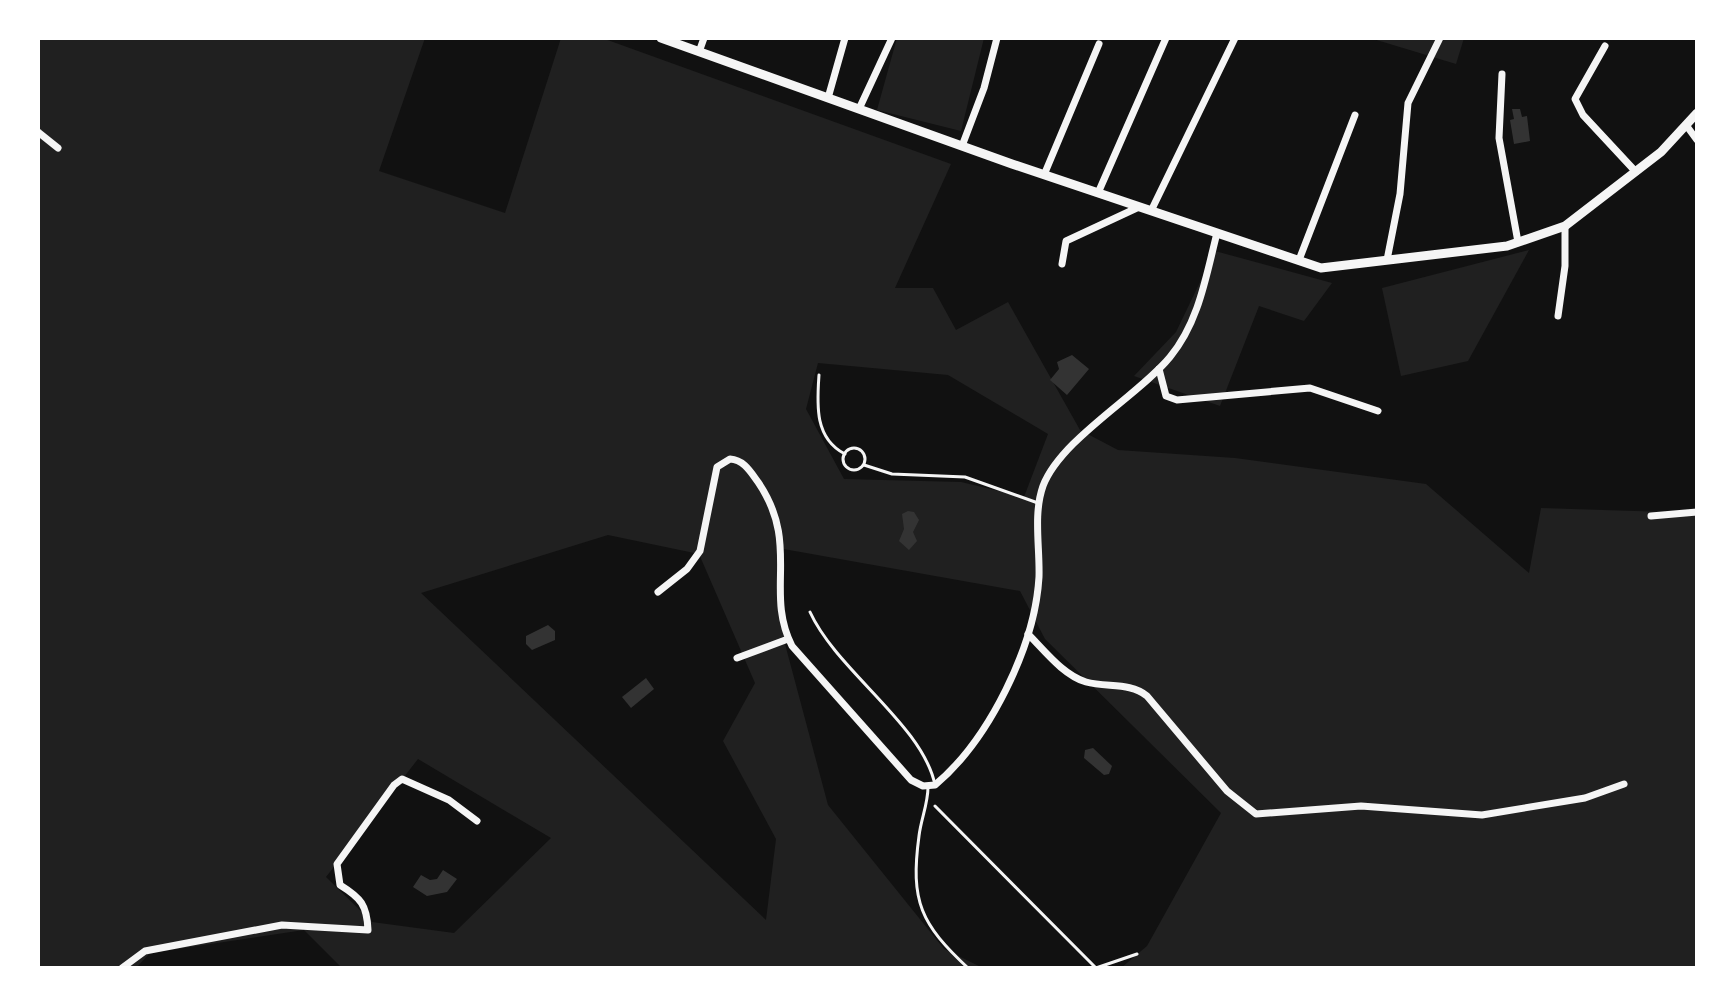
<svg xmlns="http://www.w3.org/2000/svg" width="1735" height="1006" font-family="'Varela Round',sans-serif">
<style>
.green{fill:#202020;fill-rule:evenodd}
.water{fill:#333}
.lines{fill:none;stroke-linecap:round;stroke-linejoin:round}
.path{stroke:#f5f5f5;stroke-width:3}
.service{stroke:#f5f5f5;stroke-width:3}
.minor{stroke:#f5f5f5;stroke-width:7}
.tertiary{stroke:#f5f5f5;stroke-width:9}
</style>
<rect width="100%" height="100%" fill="#111"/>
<g class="green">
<path d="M 38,38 L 425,38 L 379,171 L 505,213 L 561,38 L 602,38 L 951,164 L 895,288 L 933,288 L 956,330 L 1008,302 L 1080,430 L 1118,450 L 1235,458 L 1426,484 L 1529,573 L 1541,508 L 1697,513 L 1697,968 L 1121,968 L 1147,946 L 1221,813 L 1045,639 L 1020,591 L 778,548 L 785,644 L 828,805 L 944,949 L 983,968 L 342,968 L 304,930 L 150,953 L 136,968 L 38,968 ZM 818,363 L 948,375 L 1048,434 L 1024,497 L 961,482 L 844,479 L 806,409 ZM 608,535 L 699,554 L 755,683 L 723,741 L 776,839 L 766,920 L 421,593 ZM 418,759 L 551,838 L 454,933 L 372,922 L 326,877 Z"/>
<path d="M 897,38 L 984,38 L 961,131 L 877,110 Z"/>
<path d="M 1370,38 L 1464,38 L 1456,64 Z"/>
<path d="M 1529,250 L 1468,361 L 1401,376 L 1382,288 Z"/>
<path d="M 1215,251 L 1332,283 L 1304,321 L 1259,306 L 1220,406 L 1134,376 L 1176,332 Z"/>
</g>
<g class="water">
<path d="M 1512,109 L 1520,109 L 1522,117 L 1527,116 L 1530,141 L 1514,144 L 1510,120 L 1514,119 Z"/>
<path d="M 1072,355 L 1089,369 L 1067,395 L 1050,380 L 1059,369 L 1057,362 Z"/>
<path d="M 908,511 L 914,512 L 919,520 L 913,532 L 917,541 L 909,550 L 899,541 L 904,529 L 902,514 Z"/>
<path d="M 548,625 L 555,631 L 555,640 L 532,650 L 526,644 L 526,636 Z"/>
<path d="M 646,678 L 654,689 L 631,708 L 622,697 Z"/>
<path d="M 1093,748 L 1112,766 L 1109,774 L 1104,775 L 1084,758 L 1085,750 Z"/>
<path d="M 443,870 L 457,879 L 447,892 L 427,896 L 413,887 L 421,875 L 430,880 L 437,879 Z"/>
</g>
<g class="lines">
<path class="path" d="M 935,806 L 1096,968 L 1137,954"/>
<g class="service">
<path d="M 819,375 C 817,404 814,438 845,454"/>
<circle cx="854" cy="459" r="11"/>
<path d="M 864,465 L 892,474 L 965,477 L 1038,503"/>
<path d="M 810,612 C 837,671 923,725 935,785"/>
<path d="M 928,787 C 928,804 921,819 919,836 C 910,902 921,924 968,968"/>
</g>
<g class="minor">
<path d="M 1605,46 L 1575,99 L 1583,115 L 1636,172"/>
<path d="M 699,52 L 704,38"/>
<path d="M 1502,74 L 1499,138 L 1518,242"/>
<path d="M 828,98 L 845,38"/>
<path d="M 859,109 L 892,38"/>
<path d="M 1686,125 L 1697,140"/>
<path d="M 38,132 L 58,148"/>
<path d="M 962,146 L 984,88 L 997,38"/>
<path d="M 1044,175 L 1099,44"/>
<path d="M 1098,193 L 1166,38"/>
<path d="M 1151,211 L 1235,38"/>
<path d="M 1299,260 L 1355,115"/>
<path d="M 1387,260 L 1400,194 L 1408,103 L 1440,38"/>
<path d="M 1062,264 L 1066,241 L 1139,207"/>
<path d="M 1558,316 L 1565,266 L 1565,226"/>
<path d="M 1159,369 L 1166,396 L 1177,400 L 1310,388 L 1378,411"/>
<path d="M 1651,516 L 1697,512"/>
<path d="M 658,592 L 687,569 L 700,551 L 717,467 L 730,459 C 744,460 750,471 758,482 C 801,545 764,591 792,646 L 911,780 L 923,786 L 935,785 C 989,740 1035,646 1039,577 C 1040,548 1033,514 1043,486 C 1061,439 1138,396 1170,357 C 1199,322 1206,276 1217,233"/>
<path d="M 1028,634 C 1045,651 1063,675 1086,682 C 1107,688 1130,682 1147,696 L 1227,791 L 1256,814 L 1361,806 L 1482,815 L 1585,798 L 1624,784"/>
<path d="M 737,658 L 788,639"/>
<path d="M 122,968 L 145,951 L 282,925 L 368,930 C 367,905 361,898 340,885 L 337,864 L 394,785 L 402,779 L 449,800 L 477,821"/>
</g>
<path class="tertiary" d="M 661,38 L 1012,164 L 1321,268 L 1507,246 L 1565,226 L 1661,152 L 1697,113"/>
</g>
<rect width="1735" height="1006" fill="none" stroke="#ffffff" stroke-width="80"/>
</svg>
